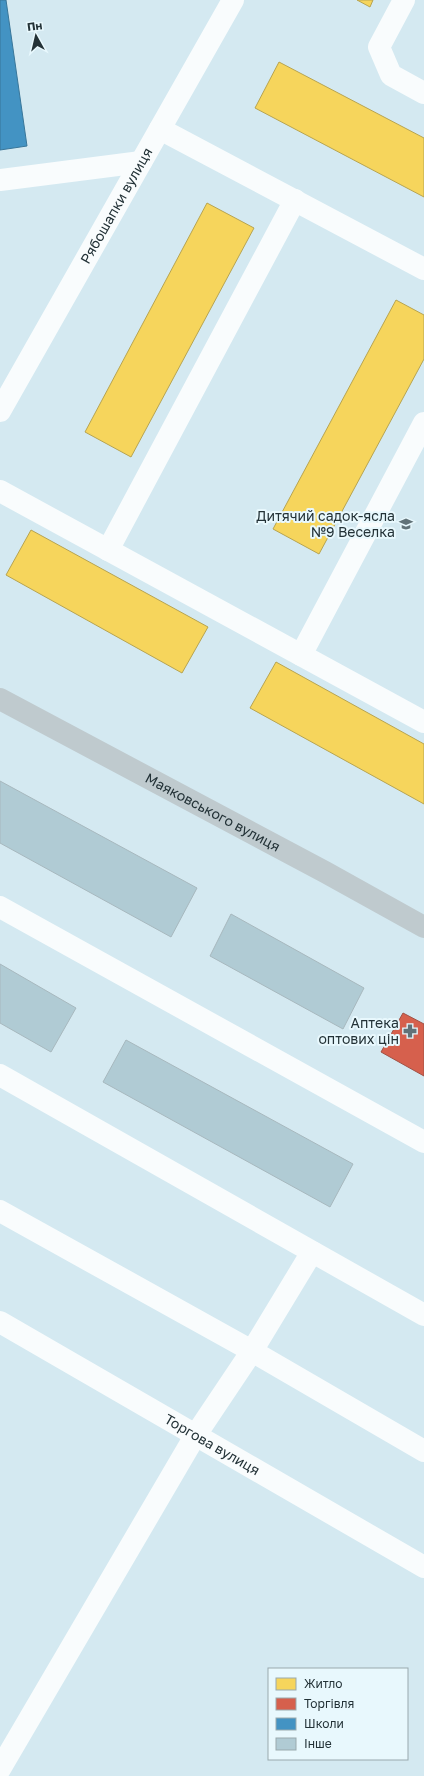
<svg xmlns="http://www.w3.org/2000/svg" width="424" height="1776" font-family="'Golos Text',sans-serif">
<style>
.homes{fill:#f6d55c;stroke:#b7a451}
.shops{fill:#d6604d;stroke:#a05246}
.schools{fill:#4393c3;stroke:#397699}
.building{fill:#b0cbd4;stroke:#a7b8be}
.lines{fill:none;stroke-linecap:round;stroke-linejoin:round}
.minor{stroke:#f9fcfd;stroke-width:22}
.major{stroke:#bfcace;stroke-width:22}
.labels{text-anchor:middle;stroke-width:4;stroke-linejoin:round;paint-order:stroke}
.street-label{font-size:14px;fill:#233237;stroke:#e8f8fd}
.poi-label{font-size:14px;fill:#233237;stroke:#e8f8fd;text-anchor:end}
</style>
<rect width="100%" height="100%" fill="#d4e9f1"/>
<g class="homes">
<path d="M 357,0 L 373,0 L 370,7 Z"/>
<path d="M 279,62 L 424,138 L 424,197 L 255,108 Z"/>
<path d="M 207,203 L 254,228 L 131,457 L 85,432 Z"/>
<path d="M 396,300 L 424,315 L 424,359 L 319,554 L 273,529 Z"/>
<path d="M 31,530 L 208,627 L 182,673 L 6,575 Z"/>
<path d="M 276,662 L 424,744 L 424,804 L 250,708 Z"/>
</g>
<path class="shops" d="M 403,1013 L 424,1024 L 424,1076 L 381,1052 Z"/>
<path class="schools" d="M 0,0 L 6,0 L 27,146 L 0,150 Z"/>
<g class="building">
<path d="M 0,781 L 197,888 L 171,937 L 0,843 Z"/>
<path d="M 231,914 L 364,988 L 343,1029 L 210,956 Z"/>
<path d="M 0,964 L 76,1008 L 51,1052 L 0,1023 Z"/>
<path d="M 126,1040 L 353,1164 L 330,1207 L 103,1082 Z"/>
</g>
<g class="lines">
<g class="minor">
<path d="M 404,0 L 379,47 L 391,75 L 424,93"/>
<path d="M 160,129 L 424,269"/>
<path d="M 0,180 L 141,162"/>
<path id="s1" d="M 0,411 L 233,0"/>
<path d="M 0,491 L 424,722"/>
<path d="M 108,550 L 295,200"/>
<path d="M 301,655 L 424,423"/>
<path d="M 0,907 L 424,1142"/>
<path d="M 0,1075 L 424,1315"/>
<path d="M 0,1211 L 252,1351 L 424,1451"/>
<path id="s2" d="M 0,1322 L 424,1567"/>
<path d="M 0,1769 L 195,1436 L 252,1351 L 312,1252"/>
</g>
<path class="major" id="s3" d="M 0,699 L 325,872 L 424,927"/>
</g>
<defs>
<g id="school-bare" transform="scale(1.08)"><path d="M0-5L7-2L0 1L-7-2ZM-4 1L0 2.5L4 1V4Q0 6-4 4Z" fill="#617278" stroke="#e8f8fd" stroke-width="2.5" paint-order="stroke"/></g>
<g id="pharmacy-bare" transform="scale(1.08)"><path d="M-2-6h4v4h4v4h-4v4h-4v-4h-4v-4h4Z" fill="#617278" stroke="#e8f8fd" stroke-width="2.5" paint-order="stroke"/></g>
</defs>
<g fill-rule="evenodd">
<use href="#school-bare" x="406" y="524"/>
<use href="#pharmacy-bare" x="410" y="1031"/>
</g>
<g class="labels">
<g class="street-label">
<text dy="5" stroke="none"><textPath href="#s1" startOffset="236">Рябошапки вулиця</textPath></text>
<text dy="5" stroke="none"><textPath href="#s3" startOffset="241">Маяковського вулиця</textPath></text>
<text dy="5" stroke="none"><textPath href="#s2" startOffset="245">Торгова вулиця</textPath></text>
</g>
<g class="poi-label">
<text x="395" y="521">Дитячий садок-ясла<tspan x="395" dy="16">№9 Веселка</tspan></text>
<text x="399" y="1028">Аптека<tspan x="399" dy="16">оптових цін</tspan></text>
</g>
</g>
<rect x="268" y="1668" width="140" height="92" fill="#e8f8fd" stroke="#99a9ae"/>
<rect x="276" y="1678" width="20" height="12" fill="#f6d55c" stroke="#99a9ae"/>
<text x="304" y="1688" font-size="12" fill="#233237">Житло</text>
<rect x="276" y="1698" width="20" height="12" fill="#d6604d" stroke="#99a9ae"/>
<text x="304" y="1708" font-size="12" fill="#233237">Торгівля</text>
<rect x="276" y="1718" width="20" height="12" fill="#4393c3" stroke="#99a9ae"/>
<text x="304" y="1728" font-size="12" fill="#233237">Школи</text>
<rect x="276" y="1738" width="20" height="12" fill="#b0cbd4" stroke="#99a9ae"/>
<text x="304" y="1748" font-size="12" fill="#233237">Інше</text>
<g transform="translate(36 36) rotate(352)" stroke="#e8f8fd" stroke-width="3" paint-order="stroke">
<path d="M0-3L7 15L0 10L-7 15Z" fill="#233237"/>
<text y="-6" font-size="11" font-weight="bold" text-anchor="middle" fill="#233237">Пн</text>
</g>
</svg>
